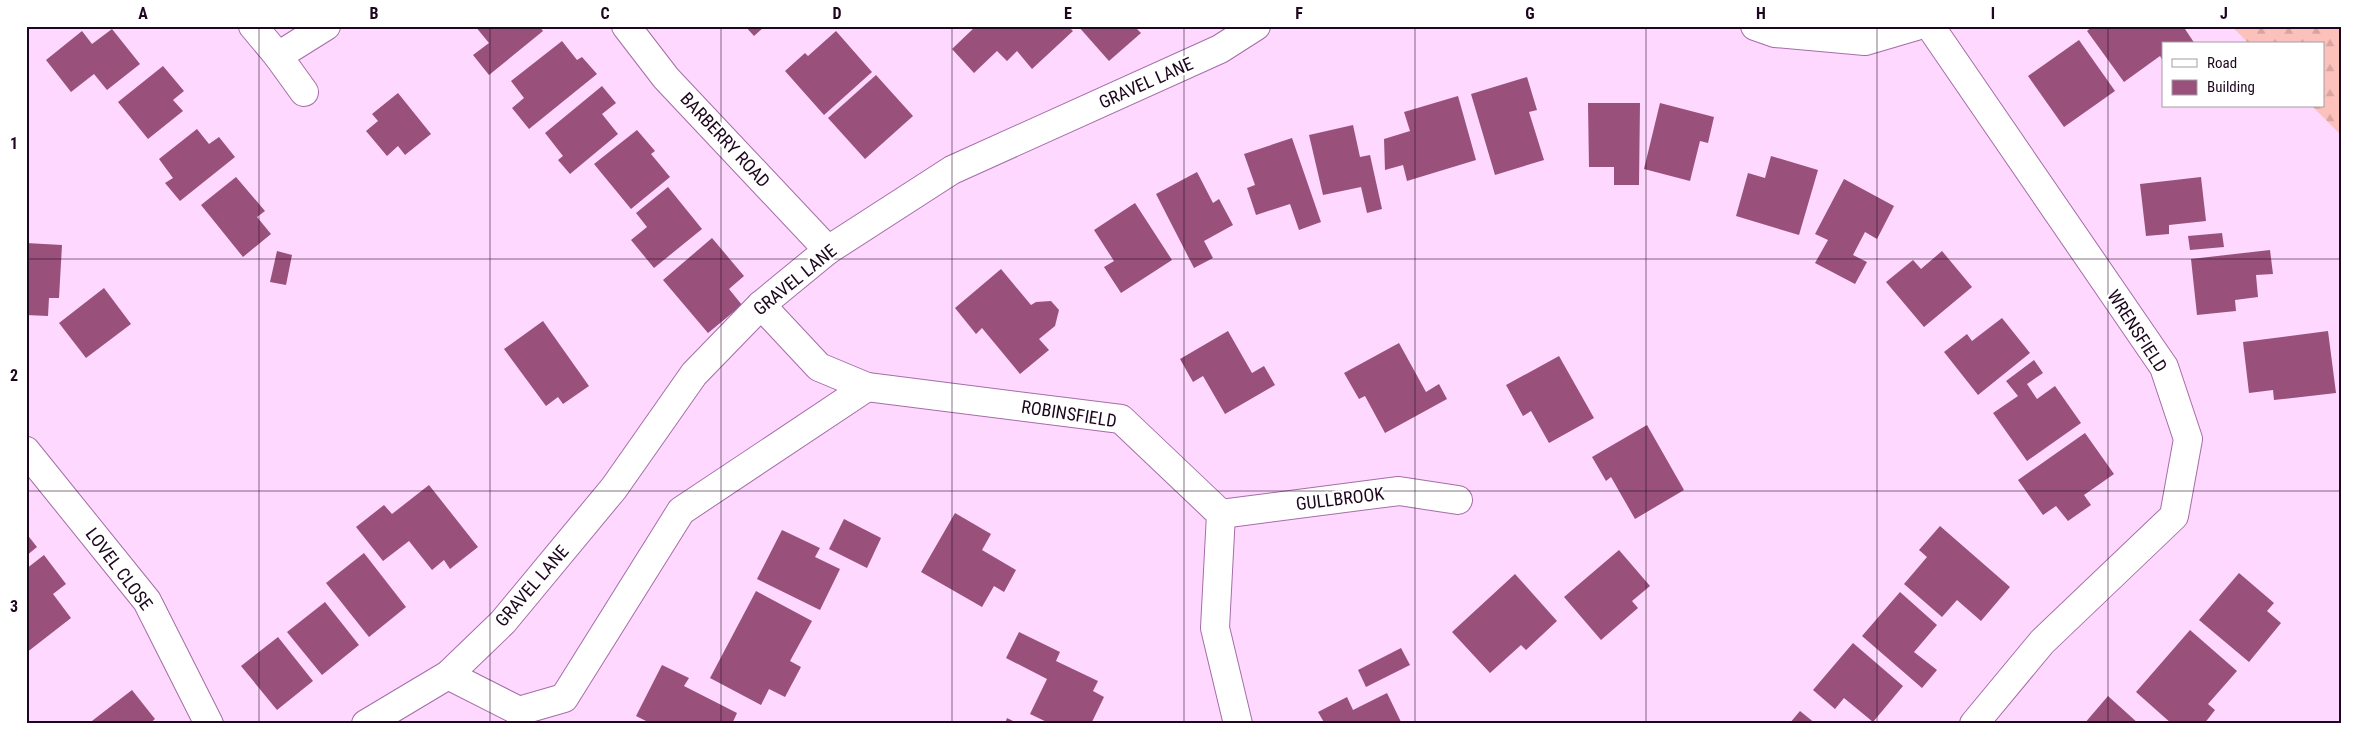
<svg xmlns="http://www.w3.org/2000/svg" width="2367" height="750" font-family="'Roboto Condensed',sans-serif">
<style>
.forest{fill:url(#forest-firs)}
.building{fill:#99517b}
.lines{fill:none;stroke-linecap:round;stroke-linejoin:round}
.street-casing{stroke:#a56da8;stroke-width:30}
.street{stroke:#fff;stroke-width:28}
.grid{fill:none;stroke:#1d071e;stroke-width:1;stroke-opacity:0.55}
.labels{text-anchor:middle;stroke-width:4.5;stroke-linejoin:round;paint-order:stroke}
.street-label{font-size:18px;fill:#1d071e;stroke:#fff}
.neatline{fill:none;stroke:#1d071e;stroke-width:2}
.grid-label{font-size:16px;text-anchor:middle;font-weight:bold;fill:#1d071e}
</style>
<defs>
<pattern id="forest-firs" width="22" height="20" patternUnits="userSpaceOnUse" patternTransform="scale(1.25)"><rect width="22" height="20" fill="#fcc1bb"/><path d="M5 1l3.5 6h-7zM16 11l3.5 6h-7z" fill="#d8a4a0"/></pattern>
</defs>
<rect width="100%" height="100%" fill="#fed8fe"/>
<path class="forest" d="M 2232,26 L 2341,26 L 2341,135 L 2312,106 L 2323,106 L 2323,44 L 2249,44 Z"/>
<g class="building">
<path d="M 475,26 L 539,26 L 543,31 L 489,75 L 473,55 L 489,43 Z"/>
<path d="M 745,26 L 765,26 L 754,36 Z"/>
<path d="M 976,26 L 1068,26 L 1073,31 L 1032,69 L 1017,51 L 1007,61 L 997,51 L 974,73 L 952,49 Z"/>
<path d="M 1078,26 L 1134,26 L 1141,33 L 1109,61 Z"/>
<path d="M 2093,26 L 2183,26 L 2195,44 L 2163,44 L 2163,61 L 2160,56 L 2124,82 L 2087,31 Z"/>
<path d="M 112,29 L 140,64 L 107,90 L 94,74 L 71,92 L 46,60 L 82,31 L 92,44 Z"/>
<path d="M 836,31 L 872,72 L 824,115 L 785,71 L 805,53 L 808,56 Z"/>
<path d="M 2079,40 L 2115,91 L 2064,127 L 2028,76 Z"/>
<path d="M 562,41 L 577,60 L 582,57 L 597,74 L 529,129 L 512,108 L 524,98 L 511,81 Z"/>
<path d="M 163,66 L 184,91 L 173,100 L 183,111 L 148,139 L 118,102 Z"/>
<path d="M 876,75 L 913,116 L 865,159 L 828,118 Z"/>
<path d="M 1527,77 L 1537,110 L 1529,112 L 1544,160 L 1495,175 L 1471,94 Z"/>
<path d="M 602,86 L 616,103 L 602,114 L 618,134 L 570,174 L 558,160 L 563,156 L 545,133 Z"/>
<path d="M 398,93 L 431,134 L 405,155 L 398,146 L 387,156 L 366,131 L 378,121 L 372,114 Z"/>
<path d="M 1458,96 L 1476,160 L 1407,181 L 1403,165 L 1385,170 L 1384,139 L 1410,131 L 1404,112 Z"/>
<path d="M 1588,103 L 1640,103 L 1639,185 L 1614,185 L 1614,167 L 1589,167 Z"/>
<path d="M 1660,103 L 1714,117 L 1708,143 L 1700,141 L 1690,181 L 1644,169 Z"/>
<path d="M 1353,125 L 1360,157 L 1370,155 L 1382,209 L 1367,213 L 1361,187 L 1323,195 L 1309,135 Z"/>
<path d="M 197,129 L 209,144 L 219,137 L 235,157 L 180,201 L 165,183 L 173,178 L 159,159 Z"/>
<path d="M 637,130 L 655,151 L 651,154 L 670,177 L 631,209 L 594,164 Z"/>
<path d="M 1292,138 L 1321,222 L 1299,230 L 1290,204 L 1256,215 L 1247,188 L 1255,185 L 1244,154 Z"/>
<path d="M 1771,156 L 1818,170 L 1799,235 L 1736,216 L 1748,173 L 1765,178 Z"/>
<path d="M 1197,172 L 1213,203 L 1219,199 L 1233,225 L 1204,241 L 1213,258 L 1194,268 L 1156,194 Z"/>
<path d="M 236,177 L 265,211 L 257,217 L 271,234 L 243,257 L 201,205 Z"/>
<path d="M 2201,177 L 2206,221 L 2169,225 L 2169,234 L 2146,236 L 2140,184 Z"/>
<path d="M 1844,179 L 1894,206 L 1877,239 L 1865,232 L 1853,255 L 1867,262 L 1855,284 L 1815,263 L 1828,240 L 1815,234 Z"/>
<path d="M 668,187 L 702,229 L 654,268 L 631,240 L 647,227 L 636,213 Z"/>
<path d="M 1135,203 L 1172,260 L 1121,293 L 1104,267 L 1114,261 L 1094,230 Z"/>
<path d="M 2222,233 L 2224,247 L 2190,250 L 2188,236 Z"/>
<path d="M 712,238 L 744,276 L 729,289 L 742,305 L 708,333 L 663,280 Z"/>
<path d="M 26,243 L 62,245 L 59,298 L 49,298 L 48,316 L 26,315 Z"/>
<path d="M 2270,250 L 2273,274 L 2256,275 L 2258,297 L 2235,300 L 2236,311 L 2197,315 L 2191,259 Z"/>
<path d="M 277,251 L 292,255 L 286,285 L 270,282 Z"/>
<path d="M 1942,251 L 1972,287 L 1924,327 L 1886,282 L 1913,260 L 1921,269 Z"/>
<path d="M 1001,269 L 1031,305 L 1036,302 L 1051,301 L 1059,310 L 1055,326 L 1039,339 L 1049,350 L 1020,374 L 982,328 L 976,334 L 955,308 Z"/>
<path d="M 104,288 L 131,324 L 86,358 L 59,323 Z"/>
<path d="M 2002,318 L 2030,353 L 1978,395 L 1944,352 L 1967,334 L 1972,341 Z"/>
<path d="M 543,321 L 589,386 L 563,404 L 558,397 L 546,406 L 504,349 Z"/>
<path d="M 1228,331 L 1252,373 L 1264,366 L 1275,385 L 1225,414 L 1203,376 L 1193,382 L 1180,359 Z"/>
<path d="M 2328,331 L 2336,393 L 2274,400 L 2273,390 L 2249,393 L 2243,342 Z"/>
<path d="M 1399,343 L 1426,392 L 1439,384 L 1447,399 L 1385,433 L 1365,396 L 1359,399 L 1344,373 Z"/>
<path d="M 1559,356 L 1594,418 L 1549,443 L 1531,411 L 1523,416 L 1506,385 Z"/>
<path d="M 2034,360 L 2043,373 L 2027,384 L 2037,399 L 2055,386 L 2081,423 L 2027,461 L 1993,413 L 2018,396 L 2006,381 Z"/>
<path d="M 1647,425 L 1684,490 L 1635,519 L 1611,477 L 1606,481 L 1592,457 Z"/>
<path d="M 2085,433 L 2114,474 L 2084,495 L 2091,505 L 2068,521 L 2056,506 L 2043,515 L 2018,480 Z"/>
<path d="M 429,485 L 478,547 L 450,569 L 444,560 L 432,570 L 409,541 L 383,561 L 356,527 L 384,505 L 392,514 Z"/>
<path d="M 955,513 L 991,534 L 982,550 L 1016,570 L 1004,592 L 994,586 L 982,607 L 921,572 Z"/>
<path d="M 844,519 L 881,538 L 867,568 L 829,549 Z"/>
<path d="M 1940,526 L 2010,587 L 1981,621 L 1957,600 L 1942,617 L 1904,584 L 1927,557 L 1919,550 Z"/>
<path d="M 782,530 L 820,548 L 815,557 L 840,569 L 820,610 L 757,579 Z"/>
<path d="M 26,533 L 37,547 L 26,556 Z"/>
<path d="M 1619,550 L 1650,586 L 1632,601 L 1638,608 L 1601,640 L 1564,597 Z"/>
<path d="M 364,553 L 406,607 L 369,637 L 326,583 Z"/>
<path d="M 44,555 L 66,584 L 53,594 L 71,618 L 26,653 L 26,569 Z"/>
<path d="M 2239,573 L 2274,603 L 2267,611 L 2281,623 L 2249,662 L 2199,620 Z"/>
<path d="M 1515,574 L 1557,621 L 1526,650 L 1521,645 L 1490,673 L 1452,632 Z"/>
<path d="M 756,591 L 812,621 L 790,661 L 801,667 L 785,697 L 769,689 L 761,705 L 710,678 Z"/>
<path d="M 1900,592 L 1937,625 L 1914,652 L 1937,670 L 1922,688 L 1862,636 Z"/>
<path d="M 325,602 L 359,645 L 322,675 L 287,632 Z"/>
<path d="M 2190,630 L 2237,671 L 2208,704 L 2215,710 L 2204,724 L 2172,724 L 2136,692 Z"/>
<path d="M 1019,632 L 1060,652 L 1056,661 L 1098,681 L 1093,691 L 1104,697 L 1091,724 L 1051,724 L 1030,714 L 1047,679 L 1006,658 Z"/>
<path d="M 278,637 L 313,681 L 277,710 L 241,666 Z"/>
<path d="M 1853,643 L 1903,686 L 1873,722 L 1844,698 L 1835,709 L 1813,690 Z"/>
<path d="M 1401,648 L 1410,665 L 1366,687 L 1358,670 Z"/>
<path d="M 662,665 L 689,678 L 684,686 L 737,713 L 732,724 L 652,724 L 636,716 Z"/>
<path d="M 132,690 L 155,719 L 149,724 L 88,724 Z"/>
<path d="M 1387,693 L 1402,724 L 1325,724 L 1318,712 L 1347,697 L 1353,710 Z"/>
<path d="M 2108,696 L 2139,724 L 2084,724 Z"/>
<path d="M 1800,711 L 1816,724 L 1789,724 Z"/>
<path d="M 1007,718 L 1019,724 L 1005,724 Z"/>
</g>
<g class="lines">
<g class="street-casing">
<g id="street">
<path d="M 253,26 L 278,56 L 304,92"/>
<path d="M 626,26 L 666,78 L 828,250"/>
<path d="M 1755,26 L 1775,33 L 1865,41 L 1916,26"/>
<path d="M 1930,26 L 2164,367 L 2188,439 L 2174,516 L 2042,642 L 1974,724"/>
<path d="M 278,56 L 326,26"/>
<path d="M 761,305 L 819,367 L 867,387 L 1121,419 L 1221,514 L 1215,628 L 1238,724"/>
<path d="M 26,451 L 147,601 L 209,724"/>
<path d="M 1221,514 L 1399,491 L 1458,500"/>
<path d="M 448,675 L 519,711 L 564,698 L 681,511 L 867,387"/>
<path d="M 366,724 L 448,675 L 503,622 L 614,488 L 694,374 L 761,305 L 828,250 L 952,170 L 1220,49 L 1256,26"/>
</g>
</g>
<use href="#street" class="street"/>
</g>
<path class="grid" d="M 259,26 L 259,724M 490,26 L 490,724M 721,26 L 721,724M 952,26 L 952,724M 1184,26 L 1184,724M 1415,26 L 1415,724M 1646,26 L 1646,724M 1877,26 L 1877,724M 2108,26 L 2108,724M 26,259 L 2341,259M 26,491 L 2341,491"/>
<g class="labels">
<g class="street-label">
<text transform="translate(1146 83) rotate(-24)" y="6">GRAVEL LANE</text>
<text transform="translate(725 140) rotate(47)" y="6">BARBERRY ROAD</text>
<text transform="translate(795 280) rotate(-39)" y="6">GRAVEL LANE</text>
<text transform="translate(2137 331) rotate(57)" y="6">WRENSFIELD</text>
<text transform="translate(1069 414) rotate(9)" y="6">ROBINSFIELD</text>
<text transform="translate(1340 499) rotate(-7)" y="6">GULLBROOK</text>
<text transform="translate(119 569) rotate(53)" y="6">LOVEL CLOSE</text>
<text transform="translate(532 586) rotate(-49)" y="6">GRAVEL LANE</text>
</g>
</g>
<rect width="2367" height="750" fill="none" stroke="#ffffff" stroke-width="55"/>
<rect x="2162" y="42" width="162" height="65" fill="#ffffff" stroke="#a59ca5"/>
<rect x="2172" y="59" width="25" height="8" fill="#ffffff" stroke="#a59ca5"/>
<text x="2207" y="68" font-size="15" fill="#1d071e">Road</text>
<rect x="2172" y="80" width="25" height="15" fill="#99517b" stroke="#a59ca5"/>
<text x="2207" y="92" font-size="15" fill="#1d071e">Building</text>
<rect x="28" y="28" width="2312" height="694" class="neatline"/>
<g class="grid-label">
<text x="143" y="19">A</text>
<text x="374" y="19">B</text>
<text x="605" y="19">C</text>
<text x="837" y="19">D</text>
<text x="1068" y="19">E</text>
<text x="1299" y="19">F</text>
<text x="1530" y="19">G</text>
<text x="1761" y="19">H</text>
<text x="1993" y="19">I</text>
<text x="2224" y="19">J</text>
<text x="14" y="149">1</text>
<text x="14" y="381">2</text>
<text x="14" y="612">3</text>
</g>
</svg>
